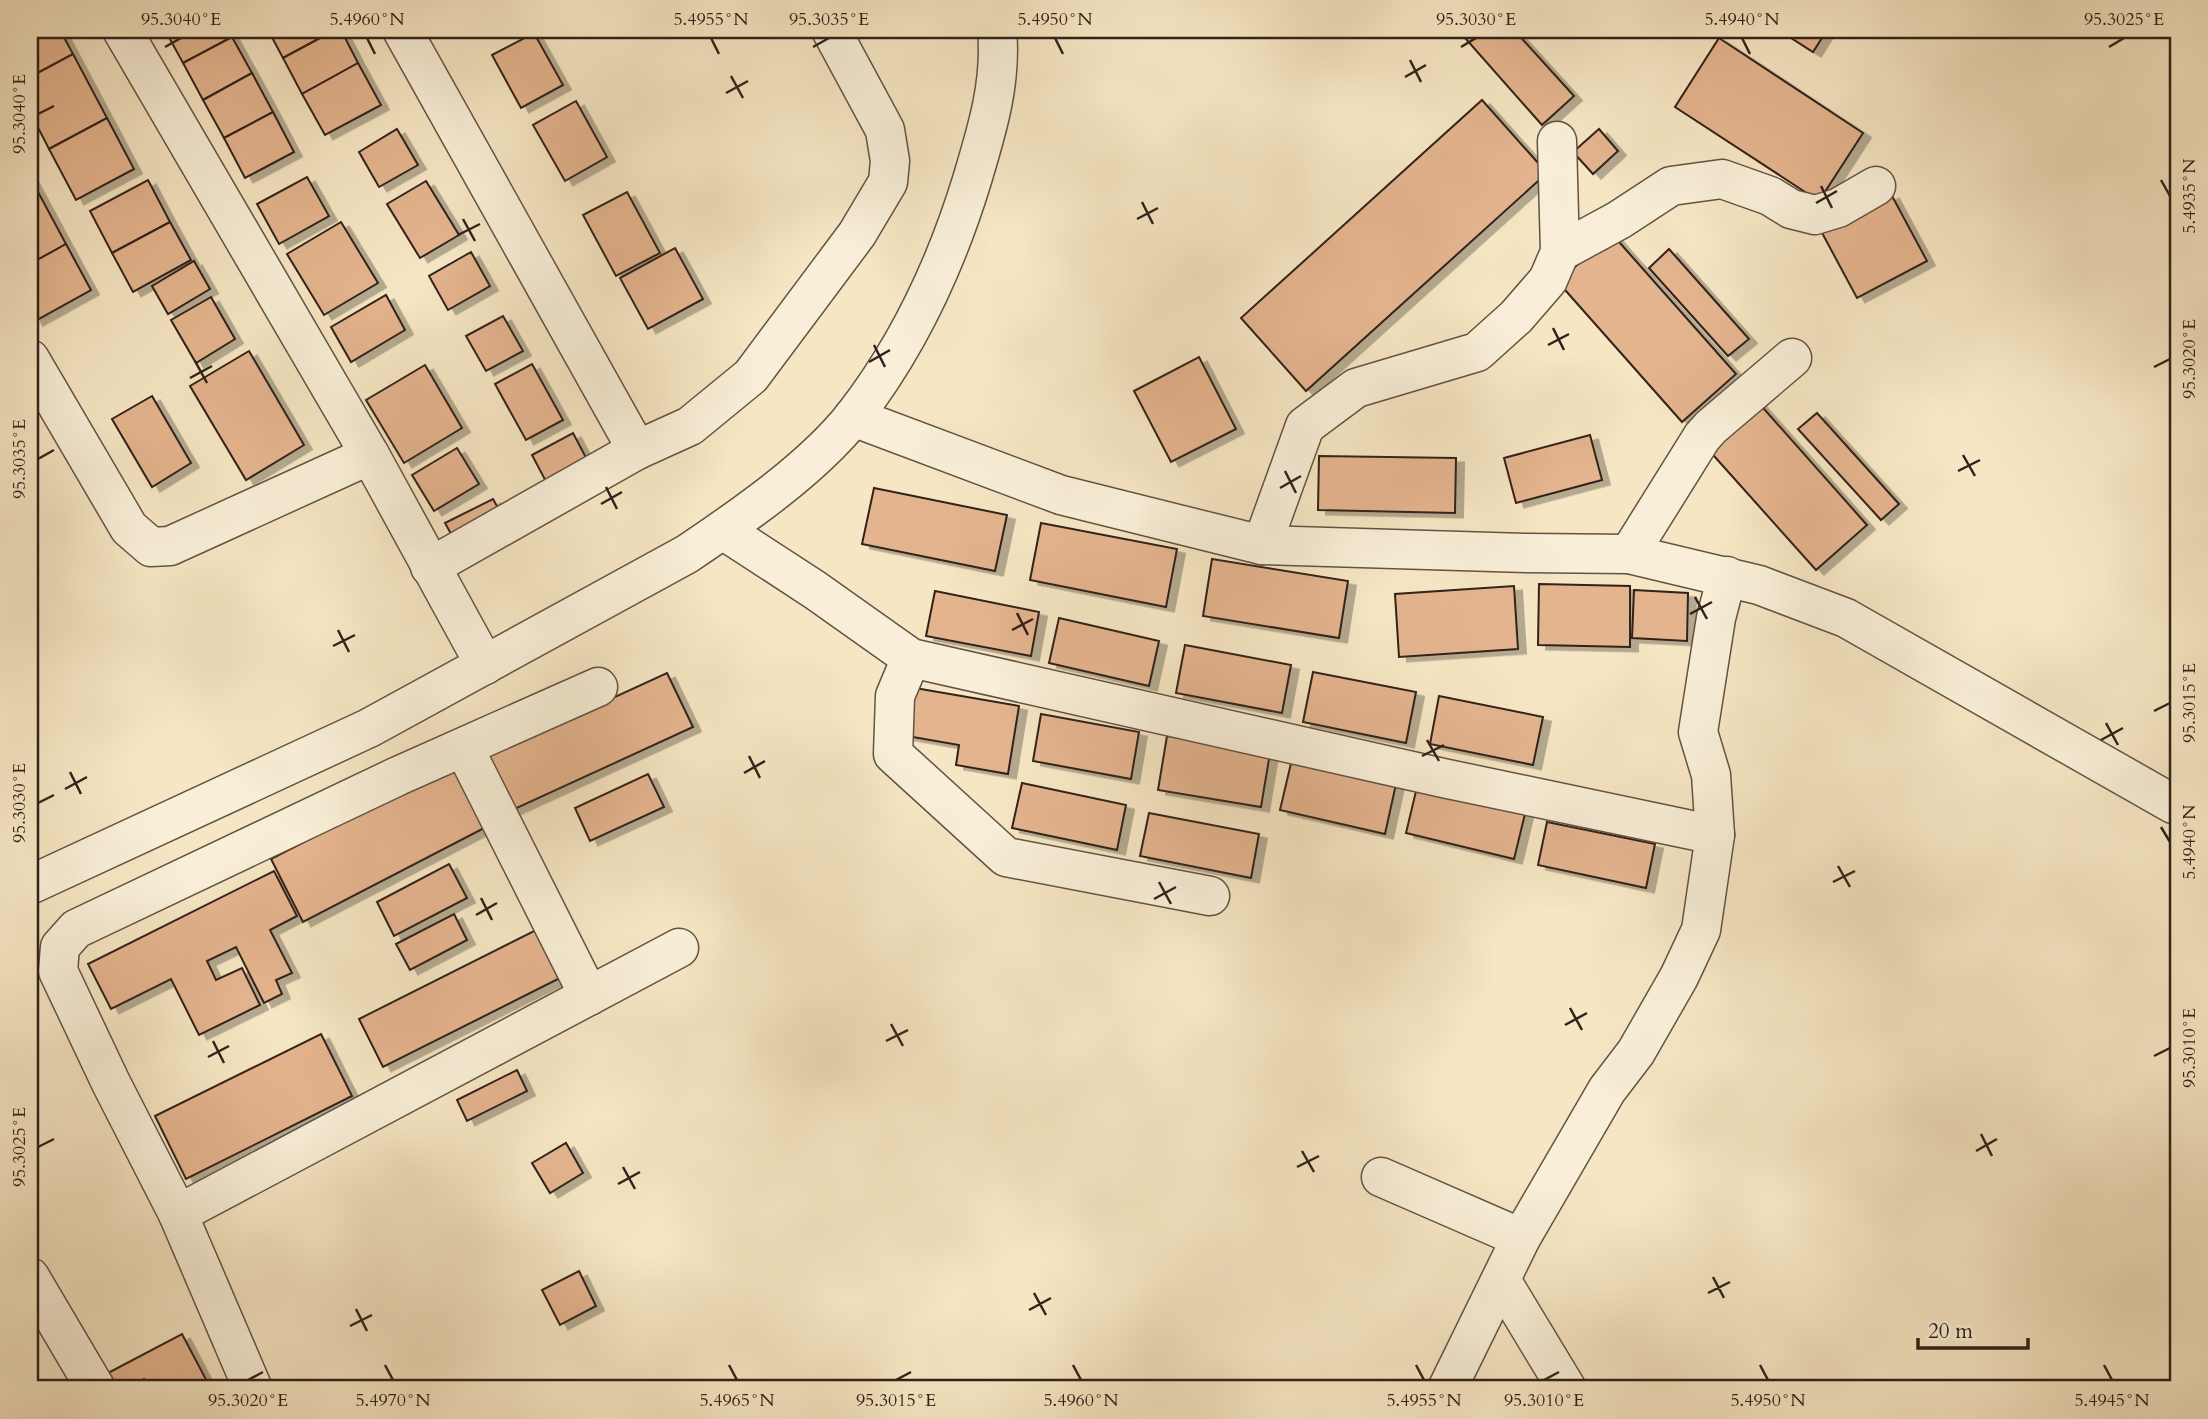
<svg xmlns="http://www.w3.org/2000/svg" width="2208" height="1419" font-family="Cardo,serif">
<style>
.building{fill:#e4b48e;stroke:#30221a;stroke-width:2;filter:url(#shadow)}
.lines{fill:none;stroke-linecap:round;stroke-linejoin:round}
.minor-casing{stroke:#625344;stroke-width:41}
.minor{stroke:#f9efd8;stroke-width:38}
.ticks{fill:none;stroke:#30221a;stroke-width:2.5}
.neatline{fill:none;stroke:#30221a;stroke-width:2.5}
.ticks-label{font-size:18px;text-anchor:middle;fill:#30221a}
</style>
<defs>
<filter id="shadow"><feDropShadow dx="8" dy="4.5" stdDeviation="0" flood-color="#0004"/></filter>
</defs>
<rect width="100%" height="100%" fill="#f6e6c3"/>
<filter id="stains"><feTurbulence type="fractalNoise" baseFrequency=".00286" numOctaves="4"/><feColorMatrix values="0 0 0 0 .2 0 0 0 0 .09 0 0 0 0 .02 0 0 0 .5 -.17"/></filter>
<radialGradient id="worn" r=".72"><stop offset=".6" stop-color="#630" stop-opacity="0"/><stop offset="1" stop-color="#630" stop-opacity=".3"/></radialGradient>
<g class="building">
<path d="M 30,30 L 60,30 L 73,54 L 30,77 Z"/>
<path d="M 165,30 L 228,30 L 232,37 L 183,63 Z"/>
<path d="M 268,30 L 335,30 L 283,58 Z"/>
<path d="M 335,30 L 341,30 L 358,63 L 302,94 L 283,58 Z"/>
<path d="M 1458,30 L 1514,30 L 1574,96 L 1542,125 Z"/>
<path d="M 1793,30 L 1827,30 L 1813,52 L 1788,36 Z"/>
<path d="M 534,33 L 563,85 L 521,108 L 492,55 Z"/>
<path d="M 232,37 L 252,73 L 203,100 L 183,63 Z"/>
<path d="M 1719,38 L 1863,133 L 1819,201 L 1675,107 Z"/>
<path d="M 73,54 L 107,118 L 49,149 L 30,112 L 30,77 Z"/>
<path d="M 358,63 L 381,105 L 325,135 L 302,94 Z"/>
<path d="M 252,73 L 273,112 L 224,138 L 203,100 Z"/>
<path d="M 1482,100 L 1547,173 L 1306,391 L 1241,318 Z"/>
<path d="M 576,101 L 607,157 L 565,181 L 533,125 Z"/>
<path d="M 273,112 L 294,152 L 245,178 L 224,138 Z"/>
<path d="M 107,118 L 134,169 L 76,200 L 49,149 Z"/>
<path d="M 397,129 L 418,165 L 379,187 L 359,152 Z"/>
<path d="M 1599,129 L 1618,151 L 1593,174 L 1573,152 Z"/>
<path d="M 30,177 L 66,244 L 30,264 Z"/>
<path d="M 307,177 L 329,216 L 279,244 L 257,204 Z"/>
<path d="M 148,180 L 170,222 L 112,253 L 90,211 Z"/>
<path d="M 426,181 L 459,235 L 420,258 L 387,204 Z"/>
<path d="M 627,192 L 660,253 L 616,276 L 583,215 Z"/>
<path d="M 1891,194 L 1927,261 L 1857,298 L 1821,231 Z"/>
<path d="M 170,222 L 191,260 L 133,292 L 112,253 Z"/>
<path d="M 341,222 L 378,283 L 324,315 L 287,254 Z"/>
<path d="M 1612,234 L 1736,374 L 1682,422 L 1558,282 Z"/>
<path d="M 66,244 L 91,290 L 35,321 L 30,311 L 30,264 Z"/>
<path d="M 675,248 L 703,299 L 648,329 L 620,278 Z"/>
<path d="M 1669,249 L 1749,339 L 1728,356 L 1649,268 Z"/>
<path d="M 471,252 L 490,286 L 448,310 L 429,276 Z"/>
<path d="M 194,261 L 210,289 L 168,314 L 152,286 Z"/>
<path d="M 386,295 L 405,330 L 351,362 L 331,327 Z"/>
<path d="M 211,297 L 235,339 L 196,363 L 171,320 Z"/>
<path d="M 503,316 L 523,351 L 486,371 L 466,336 Z"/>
<path d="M 249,351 L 304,445 L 246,480 L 190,386 Z"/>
<path d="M 1199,357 L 1236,429 L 1171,462 L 1134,391 Z"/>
<path d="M 532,364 L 563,420 L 526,440 L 495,384 Z"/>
<path d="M 425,365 L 462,428 L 404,463 L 366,400 Z"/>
<path d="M 152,396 L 191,463 L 152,487 L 112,419 Z"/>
<path d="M 1757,401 L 1867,525 L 1816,570 L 1706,447 Z"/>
<path d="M 1817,413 L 1899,504 L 1881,520 L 1798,429 Z"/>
<path d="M 573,433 L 592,469 L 551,491 L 532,455 Z"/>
<path d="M 1590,435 L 1602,480 L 1516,503 L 1504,458 Z"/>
<path d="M 457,448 L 479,484 L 434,511 L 412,475 Z"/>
<path d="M 1319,456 L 1456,458 L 1455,513 L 1318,510 Z"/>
<path d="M 874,488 L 1007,515 L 995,571 L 862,544 Z"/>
<path d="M 493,499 L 504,519 L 456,543 L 445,523 Z"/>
<path d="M 1041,523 L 1177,549 L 1166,607 L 1030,580 Z"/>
<path d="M 1212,559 L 1348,581 L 1339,638 L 1203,616 Z"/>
<path d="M 1539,584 L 1630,586 L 1630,647 L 1538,645 Z"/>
<path d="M 1514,586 L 1518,649 L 1399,657 L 1395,594 Z"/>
<path d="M 1634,590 L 1688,593 L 1687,641 L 1632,638 Z"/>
<path d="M 935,591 L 1039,612 L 1031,656 L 926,636 Z"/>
<path d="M 1059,618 L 1159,641 L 1149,686 L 1049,663 Z"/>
<path d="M 1185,645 L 1291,665 L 1282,713 L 1176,693 Z"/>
<path d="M 1313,672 L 1416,692 L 1406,743 L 1303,722 Z"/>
<path d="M 667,673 L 693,727 L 508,812 L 482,758 Z"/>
<path d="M 915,688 L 1019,706 L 1008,774 L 956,765 L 959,745 L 907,736 Z"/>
<path d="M 1439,696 L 1543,717 L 1533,765 L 1430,744 Z"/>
<path d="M 1041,714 L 1139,732 L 1131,779 L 1033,761 Z"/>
<path d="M 1167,736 L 1270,753 L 1261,807 L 1158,790 Z"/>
<path d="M 1292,759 L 1396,784 L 1385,834 L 1280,810 Z"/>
<path d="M 457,763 L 490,825 L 303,922 L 271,859 Z"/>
<path d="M 648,774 L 664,807 L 590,841 L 575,808 Z"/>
<path d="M 1022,783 L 1126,805 L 1117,850 L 1012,828 Z"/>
<path d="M 1417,787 L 1525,814 L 1514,859 L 1406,833 Z"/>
<path d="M 1149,813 L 1259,834 L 1251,878 L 1140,856 Z"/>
<path d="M 1547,822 L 1655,844 L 1646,888 L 1538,865 Z"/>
<path d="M 449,864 L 467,898 L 394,936 L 377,902 Z"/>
<path d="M 274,871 L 297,916 L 270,930 L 292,973 L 276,980 L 282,994 L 264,1003 L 236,947 L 207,961 L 216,980 L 242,968 L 260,1005 L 199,1035 L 171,979 L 111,1009 L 88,964 Z"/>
<path d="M 454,914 L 467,940 L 410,970 L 396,944 Z"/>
<path d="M 538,929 L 562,977 L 383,1067 L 359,1019 Z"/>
<path d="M 321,1034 L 352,1096 L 186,1179 L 155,1116 Z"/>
<path d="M 517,1070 L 527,1091 L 467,1121 L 457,1100 Z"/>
<path d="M 566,1143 L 583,1173 L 550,1193 L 532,1163 Z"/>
<path d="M 579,1271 L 596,1306 L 560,1325 L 542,1290 Z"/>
<path d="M 182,1334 L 211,1389 L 150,1389 L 144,1379 L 125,1389 L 117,1389 L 108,1373 Z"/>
</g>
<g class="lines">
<g class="minor-casing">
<g id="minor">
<path d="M 122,30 L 370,455 L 485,665"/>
<path d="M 402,30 L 637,450"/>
<path d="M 1560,252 L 1619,220 L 1671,186 L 1722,179 L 1770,196 L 1791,209 L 1815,215 L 1838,208 L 1876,186"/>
<path d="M 30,359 L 129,528 L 151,547 L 170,546 L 370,455"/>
<path d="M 853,417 L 1061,495 L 1262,545 L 1527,553 L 1629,554 L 1759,585 L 1846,618 L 2173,804"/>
<path d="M 723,530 L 815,590 L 911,658 L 1443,778 L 1715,835"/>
<path d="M 1262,545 L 1305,426 L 1356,388 L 1477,352 L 1516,317 L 1548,280 L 1560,252 L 1557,141"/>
<path d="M 1629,554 L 1702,437 L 1711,427 L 1792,358"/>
<path d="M 430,567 L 637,450 L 690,426 L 751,376 L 857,234 L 888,182 L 890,161 L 885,130 L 831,30"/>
<path d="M 911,658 L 895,696 L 893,754 L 1006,857 L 1210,896"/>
<path d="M 598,687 L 398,776 L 76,929 L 60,947 L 58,971 L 111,1083 L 178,1214 L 679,948"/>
<path d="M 464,748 L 589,996"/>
<path d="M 30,885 L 369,728 L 687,554 C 742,517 813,468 854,416 C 909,345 946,265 972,180 C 987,130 1002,82 997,30"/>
<path d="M 1381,1177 L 1521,1238"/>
<path d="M 178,1214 L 253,1389"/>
<path d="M 30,1277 L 96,1389"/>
<path d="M 1501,1280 L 1567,1389"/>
<path d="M 1447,1389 L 1521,1238 L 1607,1090 L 1636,1052 L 1679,977 L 1701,930 L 1715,835 L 1711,775 L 1698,732 L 1716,618 L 1727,576"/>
</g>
</g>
<use href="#minor" class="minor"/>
</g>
<path class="ticks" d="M 367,38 L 375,54M 711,38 L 719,54M 1055,38 L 1063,54M 1742,38 L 1750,54M 165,47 L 181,38M 813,47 L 829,38M 1461,47 L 1476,38M 2109,47 L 2124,38M 1410,60 L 1421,82M 731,76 L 743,98M 1405,77 L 1426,65M 726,93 L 748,81M 38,114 L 54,106M 2161,180 L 2170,196M 1821,186 L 1832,208M 1142,202 L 1153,224M 1816,203 L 1837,191M 463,219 L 475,241M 1137,219 L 1158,208M 458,235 L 480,224M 1553,328 L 1564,350M 874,345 L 885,367M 1548,345 L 1569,334M 195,361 L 207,383M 869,362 L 890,350M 2154,367 L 2170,359M 190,378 L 212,366M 1963,455 L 1975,476M 38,459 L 54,450M 1285,471 L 1296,493M 1958,471 L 1980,460M 606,487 L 617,509M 1280,488 L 1301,476M 601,504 L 622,492M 1695,597 L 1707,619M 1017,613 L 1028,635M 1690,614 L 1712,602M 338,630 L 349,652M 1012,630 L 1033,619M 333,646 L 355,635M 2154,711 L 2170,703M 2106,723 L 2118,745M 1427,740 L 1439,761M 2101,740 L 2123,728M 749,756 L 760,778M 1422,756 L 1444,745M 70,772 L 81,794M 744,773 L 765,761M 65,789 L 87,777M 38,803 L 54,795M 2161,827 L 2170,842M 1838,866 L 1850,887M 1159,882 L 1171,904M 1833,882 L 1855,871M 481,898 L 492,920M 1154,899 L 1176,887M 476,915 L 497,903M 1570,1008 L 1582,1030M 891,1024 L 903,1046M 1565,1025 L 1587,1013M 213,1041 L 224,1063M 886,1041 L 908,1030M 2154,1056 L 2170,1048M 208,1057 L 229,1046M 1981,1134 L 1992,1156M 38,1147 L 54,1139M 1302,1151 L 1314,1172M 1976,1151 L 1997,1139M 623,1167 L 635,1189M 1297,1167 L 1319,1156M 618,1184 L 640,1172M 1713,1277 L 1724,1298M 1034,1293 L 1046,1315M 1708,1293 L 1730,1282M 356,1309 L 367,1331M 1029,1310 L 1051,1298M 350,1326 L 372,1315M 385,1365 L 393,1380M 729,1365 L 737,1380M 1073,1365 L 1081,1380M 1416,1365 L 1424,1380M 1760,1365 L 1768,1380M 2104,1365 L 2112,1380M 248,1380 L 263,1372M 896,1380 L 911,1372M 1544,1380 L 1559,1372"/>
<rect width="2208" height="1419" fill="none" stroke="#f6e6c3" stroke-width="77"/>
<path d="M1918 1338v10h110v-10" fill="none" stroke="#30221a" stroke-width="3.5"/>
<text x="1928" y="1338" font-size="21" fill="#30221a" stroke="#f9efd8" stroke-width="5" paint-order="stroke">20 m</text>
<rect x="38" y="38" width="2132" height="1342" class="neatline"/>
<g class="ticks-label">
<text x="181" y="25">95.3040°E</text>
<text x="367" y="25">5.4960°N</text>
<text x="711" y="25">5.4955°N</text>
<text x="829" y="25">95.3035°E</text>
<text x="1055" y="25">5.4950°N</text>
<text x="1476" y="25">95.3030°E</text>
<text x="1742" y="25">5.4940°N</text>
<text x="2124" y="25">95.3025°E</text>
<text transform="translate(19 114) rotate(-90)" y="6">95.3040°E</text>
<text transform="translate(2189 196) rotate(-90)" y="6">5.4935°N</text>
<text transform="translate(2189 359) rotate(-90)" y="6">95.3020°E</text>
<text transform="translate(19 459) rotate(-90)" y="6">95.3035°E</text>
<text transform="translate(2189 703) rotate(-90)" y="6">95.3015°E</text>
<text transform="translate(19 803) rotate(-90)" y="6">95.3030°E</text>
<text transform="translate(2189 842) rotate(-90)" y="6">5.4940°N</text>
<text transform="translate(2189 1048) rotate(-90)" y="6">95.3010°E</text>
<text transform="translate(19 1147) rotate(-90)" y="6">95.3025°E</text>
<text x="248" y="1406">95.3020°E</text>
<text x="393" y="1406">5.4970°N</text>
<text x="737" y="1406">5.4965°N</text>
<text x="896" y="1406">95.3015°E</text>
<text x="1081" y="1406">5.4960°N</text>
<text x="1424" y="1406">5.4955°N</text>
<text x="1544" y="1406">95.3010°E</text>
<text x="1768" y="1406">5.4950°N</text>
<text x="2112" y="1406">5.4945°N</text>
</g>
<rect width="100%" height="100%" filter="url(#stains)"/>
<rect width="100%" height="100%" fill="url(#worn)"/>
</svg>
